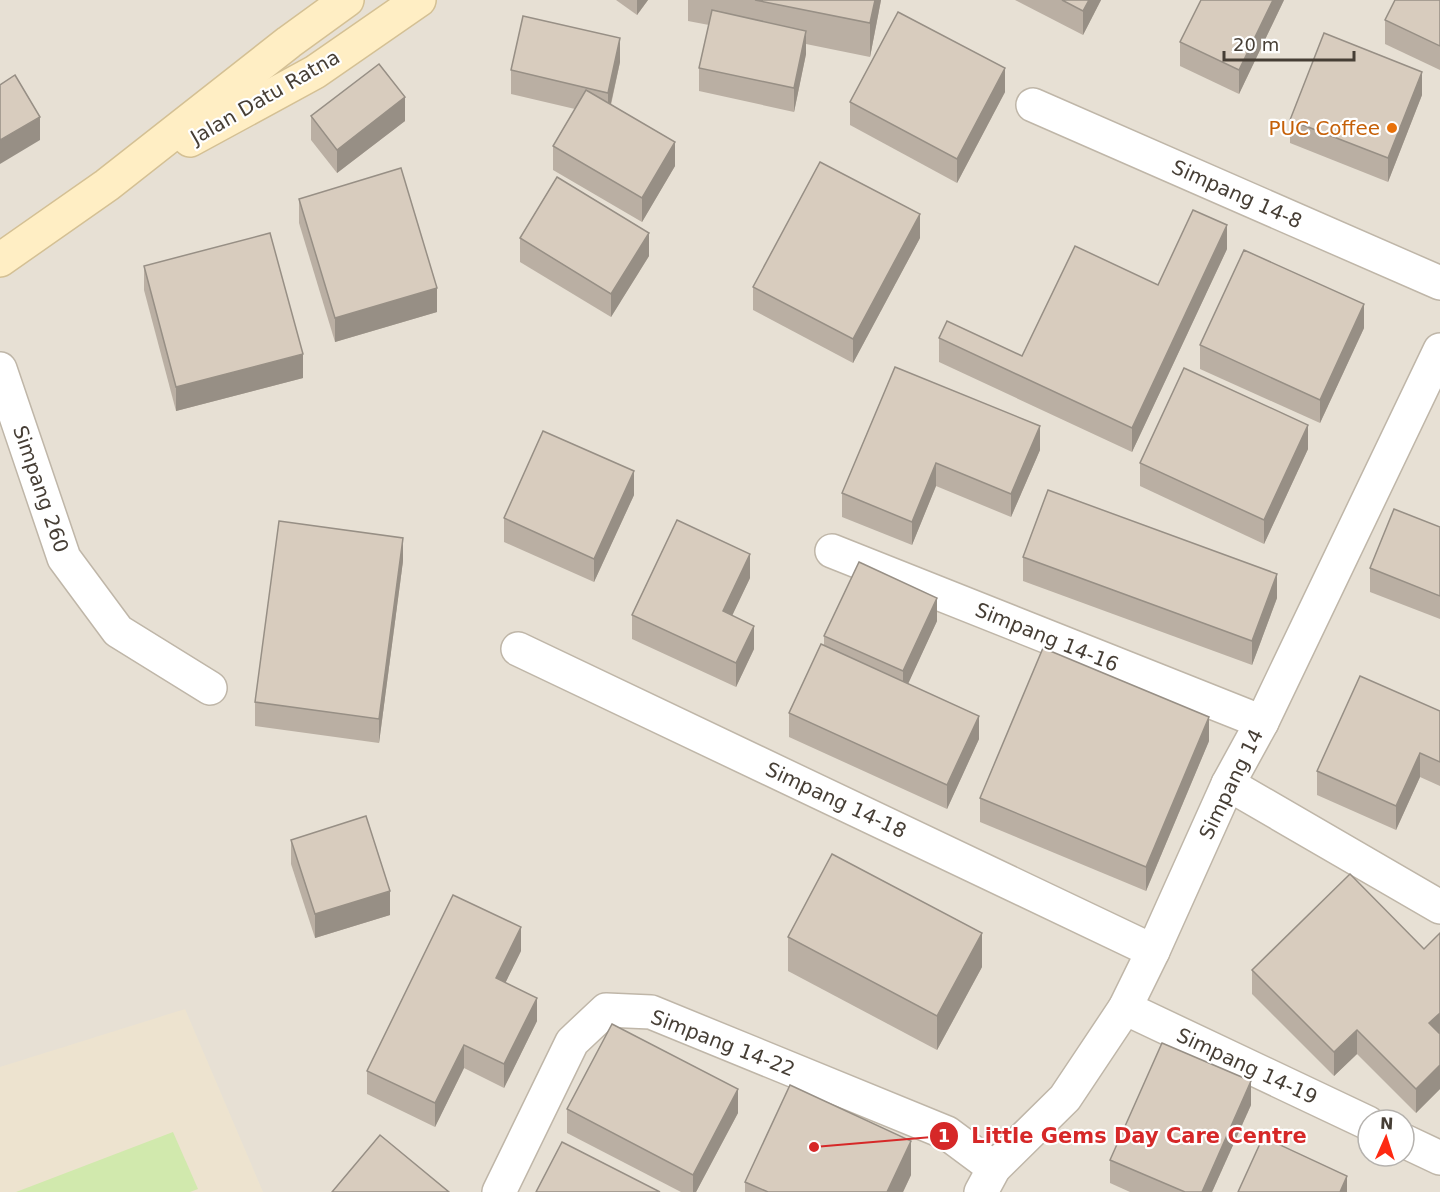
<svg xmlns="http://www.w3.org/2000/svg" width="1440" height="1192" font-family="'DejaVu Sans',sans-serif">
<style>
.residential{fill:#e7e0d4;fill-rule:evenodd}
.education{fill:#ede3cf}
.pitch{fill:#d1e9ad}
.lines{fill:none;stroke-linecap:round;stroke-linejoin:round}
.minor-casing{stroke:#bfb6a8;stroke-width:36}
.secondary-casing{stroke:#d4c094;stroke-width:36}
.minor{stroke:#fff;stroke-width:33}
.secondary{stroke:#ffeec4;stroke-width:33}
.wall{fill:#baafa3}
.shaded-wall{fill:#978f85}
.building{fill:#d8ccbe;stroke:#978f85;stroke-width:1.5}
.food-dot{fill:#e8710a;stroke:#fff;stroke-width:2}
.labels{text-anchor:middle;stroke-width:4.5;stroke-linejoin:round;paint-order:stroke}
.street-label{font-size:20px;fill:#463e35;stroke:#fff}
.food-label{font-size:20px;fill:#c56008;stroke:#fff;text-anchor:end}
.leader{fill:none;stroke:#d62828;stroke-width:2}
.callout-dot{fill:#d62828;stroke:#fff;stroke-width:2}
.mark-label{font-size:18px;text-anchor:middle;font-weight:bold;fill:#fff}
.callout-label{font-size:21px;text-anchor:middle;font-weight:bold;fill:#d62828;stroke:#fff;stroke-width:4.5;stroke-linejoin:round;paint-order:stroke}
</style>
<rect width="100%" height="100%" fill="#f3eee6"/>
<path class="residential" d="M 0,0 L 1440,0 L 1440,1192 L 0,1192 ZM 1368,1120 L 1404,1120 L 1404,1156 L 1368,1156 Z"/>
<path class="education" d="M 185,1009 L 263,1192 L 0,1192 L 0,1067 Z"/>
<path class="pitch" d="M 173,1132 L 198,1189 L 190,1192 L 16,1192 Z"/>
<g class="lines">
<g class="minor-casing">
<g id="minor">
<path d="M 1033,105 L 1440,283"/>
<path d="M 0,369 L 64,558 L 118,631 L 210,688"/>
<path d="M 832,551 L 1262,722"/>
<path d="M 518,649 L 1153,951"/>
<path d="M 1228,784 L 1440,907"/>
<path d="M 1125,1008 L 1368,1123"/>
<path d="M 1404,1141 L 1440,1158"/>
<path d="M 499,1192 L 572,1042 L 606,1010 L 651,1012 L 947,1133 L 994,1168"/>
<path d="M 981,1192 L 994,1168 L 1065,1098 L 1125,1008 L 1153,951 L 1228,784 L 1262,722 L 1440,350"/>
</g>
</g>
<g class="secondary-casing">
<g id="secondary">
<path d="M 190,140 L 315,72 L 419,0"/>
<path d="M 0,260 L 107,185 L 289,42 L 347,0"/>
</g>
</g>
<use href="#minor" class="minor"/>
<use href="#secondary" class="secondary"/>
</g>
<g class="wall">
<path d="M 616,0 L 648,0 L 637,15 Z"/>
<path d="M 688,0 L 881,0 L 870,57 L 806,44 L 806,54 L 794,112 L 699,91 L 699,68 L 709,25 L 688,21 Z"/>
<path d="M 1015,0 L 1101,0 L 1083,35 Z"/>
<path d="M 1284,0 L 1239,94 L 1180,66 L 1180,42 Z"/>
<path d="M 1440,0 L 1440,70 L 1385,44 L 1385,20 Z"/>
<path d="M 620,62 L 611,105 L 675,166 L 642,222 L 553,170 L 553,146 L 575,109 L 511,94 L 511,70 Z"/>
<path d="M 1005,92 L 957,183 L 850,125 L 850,102 Z"/>
<path d="M 1422,95 L 1388,182 L 1290,143 L 1290,120 Z"/>
<path d="M 311,116 L 405,121 L 337,173 L 311,140 Z"/>
<path d="M 299,199 L 437,312 L 335,342 L 299,223 Z"/>
<path d="M 520,238 L 649,256 L 611,317 L 520,262 Z"/>
<path d="M 920,238 L 853,363 L 753,310 L 753,287 Z"/>
<path d="M 1227,249 L 1132,452 L 939,362 L 939,338 L 1022,356 Z"/>
<path d="M 144,266 L 303,378 L 176,411 L 144,290 Z"/>
<path d="M 1364,328 L 1320,423 L 1200,369 L 1200,345 Z"/>
<path d="M 895,367 L 1040,450 L 1011,517 L 936,486 L 912,545 L 842,517 L 842,493 Z"/>
<path d="M 1308,449 L 1264,544 L 1140,486 L 1140,463 Z"/>
<path d="M 634,495 L 594,582 L 504,542 L 504,518 Z"/>
<path d="M 1440,527 L 1440,619 L 1370,592 L 1370,568 Z"/>
<path d="M 1023,557 L 1277,598 L 1252,665 L 1023,581 Z"/>
<path d="M 403,561 L 379,743 L 255,726 L 255,702 Z"/>
<path d="M 750,578 L 732,615 L 754,649 L 736,687 L 632,639 L 632,615 Z"/>
<path d="M 937,621 L 908,683 L 979,739 L 947,809 L 789,737 L 789,713 L 824,645 L 824,636 Z"/>
<path d="M 1440,711 L 1440,786 L 1420,777 L 1396,830 L 1317,795 L 1317,771 Z"/>
<path d="M 1209,741 L 1146,891 L 980,822 L 980,798 Z"/>
<path d="M 291,840 L 390,915 L 315,938 L 291,864 Z"/>
<path d="M 1440,933 L 1440,1089 L 1416,1113 L 1357,1054 L 1334,1076 L 1252,994 L 1252,970 L 1424,949 Z"/>
<path d="M 788,937 L 982,967 L 937,1050 L 788,971 Z"/>
<path d="M 521,951 L 505,983 L 537,1021 L 504,1088 L 464,1068 L 435,1127 L 367,1094 L 367,1071 Z"/>
<path d="M 1251,1105 L 1212,1192 L 1130,1192 L 1110,1183 L 1110,1160 Z"/>
<path d="M 567,1109 L 738,1113 L 696,1192 L 681,1192 L 567,1133 Z"/>
<path d="M 911,1175 L 903,1192 L 745,1192 L 745,1182 Z"/>
</g>
<g class="shaded-wall">
<path d="M 637,0 L 648,0 L 637,15 Z"/>
<path d="M 875,0 L 881,0 L 870,57 L 870,23 Z"/>
<path d="M 1089,0 L 1101,0 L 1083,35 L 1083,11 Z"/>
<path d="M 1273,0 L 1284,0 L 1239,94 L 1239,70 Z"/>
<path d="M 806,31 L 806,54 L 794,112 L 794,88 Z"/>
<path d="M 620,38 L 620,62 L 608,116 L 608,93 Z"/>
<path d="M 1005,68 L 1005,92 L 957,183 L 957,159 Z"/>
<path d="M 1422,72 L 1422,95 L 1388,182 L 1388,158 Z"/>
<path d="M 405,97 L 405,121 L 337,173 L 337,150 Z"/>
<path d="M 40,117 L 40,140 L 0,164 L 0,140 Z"/>
<path d="M 675,142 L 675,166 L 642,222 L 642,198 Z"/>
<path d="M 920,214 L 920,238 L 853,363 L 853,339 Z"/>
<path d="M 1227,225 L 1227,249 L 1132,452 L 1132,428 Z"/>
<path d="M 649,233 L 649,256 L 611,317 L 611,294 Z"/>
<path d="M 437,288 L 437,312 L 335,342 L 335,318 Z"/>
<path d="M 1364,304 L 1364,328 L 1320,423 L 1320,400 Z"/>
<path d="M 303,354 L 303,378 L 176,411 L 176,387 Z"/>
<path d="M 1308,425 L 1308,449 L 1264,544 L 1264,520 Z"/>
<path d="M 1040,426 L 1040,450 L 1011,517 L 1011,494 Z"/>
<path d="M 936,463 L 936,486 L 912,545 L 912,522 Z"/>
<path d="M 634,471 L 634,495 L 594,582 L 594,559 Z"/>
<path d="M 403,538 L 403,561 L 379,743 L 379,719 Z"/>
<path d="M 750,554 L 750,578 L 723,635 L 723,611 Z"/>
<path d="M 1277,574 L 1277,598 L 1252,665 L 1252,641 Z"/>
<path d="M 937,598 L 937,621 L 903,695 L 903,671 Z"/>
<path d="M 754,626 L 754,649 L 736,687 L 736,663 Z"/>
<path d="M 979,716 L 979,739 L 947,809 L 947,785 Z"/>
<path d="M 1209,717 L 1209,741 L 1146,891 L 1146,867 Z"/>
<path d="M 1420,753 L 1420,777 L 1396,830 L 1396,806 Z"/>
<path d="M 390,891 L 390,915 L 315,938 L 315,914 Z"/>
<path d="M 521,927 L 521,951 L 496,1002 L 496,978 Z"/>
<path d="M 982,933 L 982,967 L 937,1050 L 937,1016 Z"/>
<path d="M 537,998 L 537,1021 L 504,1088 L 504,1064 Z"/>
<path d="M 1440,1013 L 1440,1037 L 1429,1023 Z"/>
<path d="M 1357,1030 L 1357,1054 L 1334,1076 L 1334,1052 Z"/>
<path d="M 464,1045 L 464,1068 L 435,1127 L 435,1103 Z"/>
<path d="M 1440,1065 L 1440,1089 L 1416,1113 L 1416,1089 Z"/>
<path d="M 1251,1081 L 1251,1105 L 1212,1192 L 1202,1192 Z"/>
<path d="M 738,1089 L 738,1113 L 696,1192 L 693,1192 L 693,1175 Z"/>
<path d="M 911,1141 L 911,1175 L 903,1192 L 887,1192 Z"/>
<path d="M 1347,1176 L 1347,1192 L 1340,1192 Z"/>
</g>
<g class="building">
<path d="M 755,0 L 875,0 L 870,23 Z"/>
<path d="M 1062,0 L 1089,0 L 1083,11 Z"/>
<path d="M 1201,0 L 1273,0 L 1239,70 L 1180,42 Z"/>
<path d="M 1395,0 L 1440,0 L 1440,46 L 1385,20 Z"/>
<path d="M 712,10 L 806,31 L 794,88 L 699,68 Z"/>
<path d="M 898,12 L 1005,68 L 957,159 L 850,102 Z"/>
<path d="M 523,16 L 620,38 L 608,93 L 511,70 Z"/>
<path d="M 1324,33 L 1422,72 L 1388,158 L 1290,120 Z"/>
<path d="M 379,64 L 405,97 L 337,150 L 311,116 Z"/>
<path d="M 15,75 L 40,117 L 0,140 L 0,85 Z"/>
<path d="M 586,90 L 675,142 L 642,198 L 553,146 Z"/>
<path d="M 820,162 L 920,214 L 853,339 L 753,287 Z"/>
<path d="M 401,168 L 437,288 L 335,318 L 299,199 Z"/>
<path d="M 557,177 L 649,233 L 611,294 L 520,238 Z"/>
<path d="M 1193,210 L 1227,225 L 1132,428 L 939,338 L 947,321 L 1022,356 L 1075,246 L 1158,285 Z"/>
<path d="M 270,233 L 303,354 L 176,387 L 144,266 Z"/>
<path d="M 1244,250 L 1364,304 L 1320,400 L 1200,345 Z"/>
<path d="M 895,367 L 1040,426 L 1011,494 L 936,463 L 912,522 L 842,493 Z"/>
<path d="M 1184,368 L 1308,425 L 1264,520 L 1140,463 Z"/>
<path d="M 543,431 L 634,471 L 594,559 L 504,518 Z"/>
<path d="M 1048,490 L 1277,574 L 1252,641 L 1023,557 Z"/>
<path d="M 1394,509 L 1440,527 L 1440,596 L 1370,568 Z"/>
<path d="M 677,520 L 750,554 L 723,611 L 754,626 L 736,663 L 632,615 Z"/>
<path d="M 279,521 L 403,538 L 379,719 L 255,702 Z"/>
<path d="M 859,562 L 937,598 L 903,671 L 824,636 Z"/>
<path d="M 821,644 L 979,716 L 947,785 L 789,713 Z"/>
<path d="M 1043,648 L 1209,717 L 1146,867 L 980,798 Z"/>
<path d="M 1360,676 L 1440,711 L 1440,762 L 1420,753 L 1396,806 L 1317,771 Z"/>
<path d="M 366,816 L 390,891 L 315,914 L 291,840 Z"/>
<path d="M 832,854 L 982,933 L 937,1016 L 788,937 Z"/>
<path d="M 1350,874 L 1424,949 L 1440,933 L 1440,1013 L 1429,1023 L 1440,1034 L 1440,1065 L 1416,1089 L 1357,1030 L 1334,1052 L 1252,970 Z"/>
<path d="M 453,895 L 521,927 L 496,978 L 537,998 L 504,1064 L 464,1045 L 435,1103 L 367,1071 Z"/>
<path d="M 612,1024 L 738,1089 L 693,1175 L 567,1109 Z"/>
<path d="M 1162,1043 L 1251,1081 L 1202,1192 L 1185,1192 L 1110,1160 Z"/>
<path d="M 790,1085 L 911,1141 L 887,1192 L 768,1192 L 745,1182 Z"/>
<path d="M 380,1135 L 449,1192 L 332,1192 Z"/>
<path d="M 1263,1137 L 1347,1176 L 1340,1192 L 1238,1192 Z"/>
<path d="M 562,1142 L 660,1192 L 536,1192 Z"/>
</g>
<circle class="food-dot" cx="1392" cy="128" r="6"/>
<g class="labels">
<g class="street-label">
<text transform="translate(265 97) rotate(-30)" y="7">Jalan Datu Ratna</text>
<text transform="translate(1237 194) rotate(24)" y="7">Simpang 14-8</text>
<text transform="translate(41 489) rotate(71)" y="7">Simpang 260</text>
<text transform="translate(1047 637) rotate(22)" y="7">Simpang 14-16</text>
<text transform="translate(1231 784) rotate(-64)" y="7">Simpang 14</text>
<text transform="translate(836 800) rotate(25)" y="7">Simpang 14-18</text>
<text transform="translate(723 1043) rotate(21)" y="7">Simpang 14-22</text>
<text transform="translate(1247 1066) rotate(25)" y="7">Simpang 14-19</text>
</g>
<g class="food-label">
<text x="1380" y="135">PUC Coffee</text>
</g>
</g>
<path class="leader" d="M814 1147L944 1136"/>
<g class="callout-dot">
<circle cx="814" cy="1147" r="6"/>
<circle cx="944" cy="1136" r="15"/>
</g>
<g class="mark-label">
<text x="944" y="1142">1</text>
</g>
<g class="callout-label">
<text x="1139" y="1143">Little Gems Day Care Centre</text>
</g>
<g transform="translate(1386 1138) rotate(3)"><circle r="28" fill="#ffffff" stroke="#b5b2ae" stroke-width="1.5"/>
<path d="M0-4.5L10 22L0 15L-10 22Z" fill="#fe2912"/>
<text y="-9" font-size="16" font-weight="bold" text-anchor="middle" fill="#463e35">N</text>
</g>
<path d="M1224 51v9h130v-9" fill="none" stroke="#463e35" stroke-width="3"/>
<text x="1233" y="51" font-size="18" fill="#463e35" stroke="#ffffff" stroke-width="4.5" paint-order="stroke">20 m</text>
</svg>
